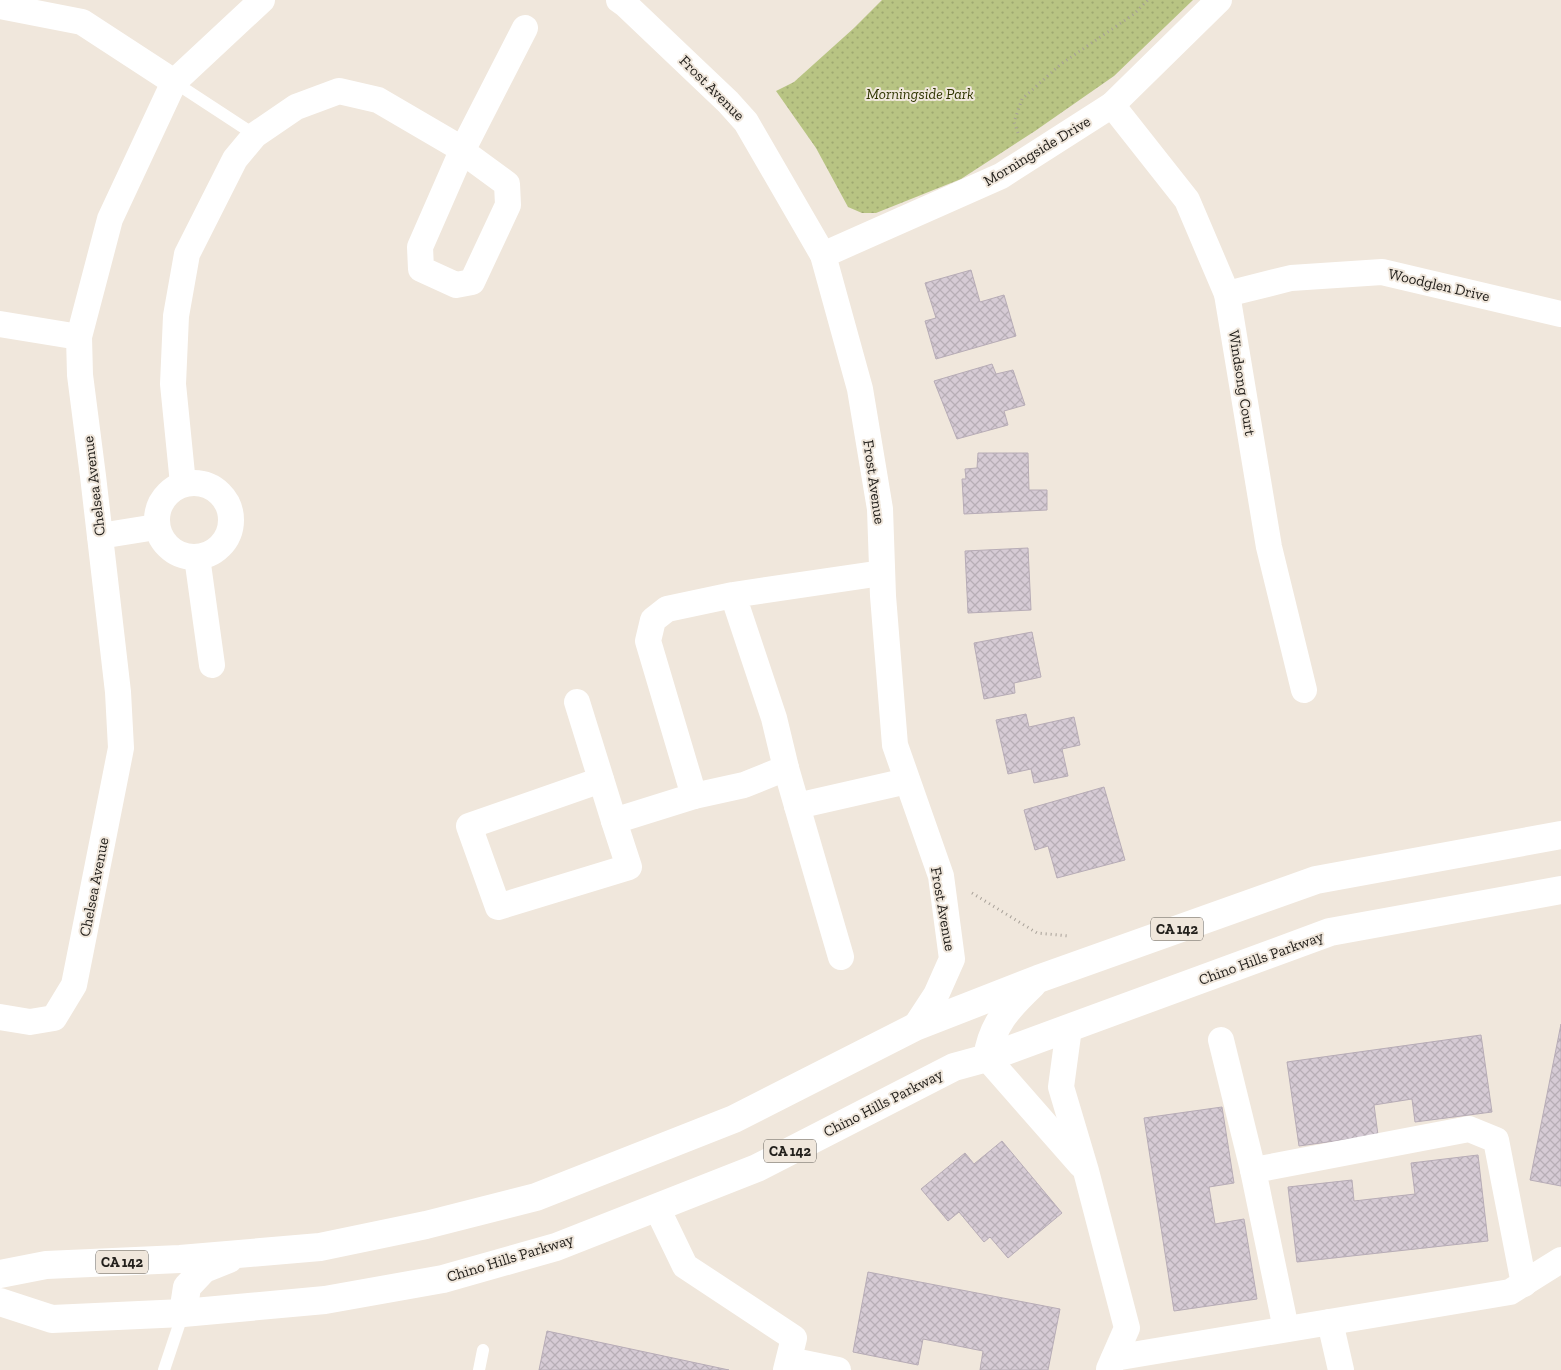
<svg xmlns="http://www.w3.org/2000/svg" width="1561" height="1370" font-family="'Zilla Slab',serif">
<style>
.green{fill:url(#green-dots)}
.building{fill:url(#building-cross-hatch);stroke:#b7acb6}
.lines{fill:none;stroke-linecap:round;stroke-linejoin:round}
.path{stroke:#a7a098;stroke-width:3;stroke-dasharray:1 4;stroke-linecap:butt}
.service{stroke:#fff;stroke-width:12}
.minor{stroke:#fff;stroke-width:26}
.primary{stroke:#fff;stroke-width:28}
.labels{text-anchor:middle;stroke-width:4;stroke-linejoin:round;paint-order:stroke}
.shield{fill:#f0e7dc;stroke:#605c56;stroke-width:1}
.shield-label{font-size:14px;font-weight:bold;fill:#23201c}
.street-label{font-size:15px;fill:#23201c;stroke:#f0e7dc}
.park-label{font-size:15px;font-style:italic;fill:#2f3500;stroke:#f0e7dc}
</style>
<defs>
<pattern id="green-dots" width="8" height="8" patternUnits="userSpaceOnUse" patternTransform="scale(1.25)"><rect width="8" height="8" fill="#b8c483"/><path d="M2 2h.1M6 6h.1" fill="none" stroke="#9ea871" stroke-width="1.8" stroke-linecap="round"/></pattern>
<pattern id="building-cross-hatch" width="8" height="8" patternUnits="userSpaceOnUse" patternTransform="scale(1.25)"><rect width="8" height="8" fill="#d6cbd5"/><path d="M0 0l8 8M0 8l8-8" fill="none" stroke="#b7aeb6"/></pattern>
</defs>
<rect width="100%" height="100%" fill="#f0e7dc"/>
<path class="green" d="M 882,0 L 1193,0 L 1114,76 L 1035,131 L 961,179 L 876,213 L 862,213 L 848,207 L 816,148 L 776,91 L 794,82 L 854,28 Z"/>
<g class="building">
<path d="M 971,270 L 980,302 L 1004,295 L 1016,336 L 936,359 L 925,321 L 936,318 L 925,283 Z"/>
<path d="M 992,364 L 996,374 L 1013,370 L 1025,405 L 1004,411 L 1008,425 L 957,439 L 934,381 Z"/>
<path d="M 978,453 L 1028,453 L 1029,490 L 1047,490 L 1047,510 L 964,514 L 962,479 L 966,479 L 965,469 L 977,468 Z"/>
<path d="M 1028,548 L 1031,610 L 968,613 L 965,551 Z"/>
<path d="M 1032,632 L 1041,677 L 1014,683 L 1015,693 L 984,699 L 974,643 Z"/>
<path d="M 1026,714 L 1029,727 L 1074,717 L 1080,745 L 1062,749 L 1068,776 L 1034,783 L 1031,769 L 1008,774 L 996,720 Z"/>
<path d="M 1104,787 L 1125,860 L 1057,878 L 1048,846 L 1035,850 L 1024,810 Z"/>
<path d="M 1561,1024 L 1561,1186 L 1530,1180 Z"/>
<path d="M 1481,1035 L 1492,1112 L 1415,1122 L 1412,1099 L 1374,1105 L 1378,1135 L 1299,1146 L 1287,1062 Z"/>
<path d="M 1222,1107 L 1234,1183 L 1209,1187 L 1215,1224 L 1244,1219 L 1257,1299 L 1174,1311 L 1144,1118 Z"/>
<path d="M 1002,1141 L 1062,1213 L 1008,1258 L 990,1237 L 984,1242 L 959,1212 L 948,1221 L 921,1189 L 965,1153 L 974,1164 Z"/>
<path d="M 1478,1155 L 1488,1241 L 1297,1262 L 1288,1187 L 1352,1180 L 1354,1201 L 1415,1194 L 1411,1163 Z"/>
<path d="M 868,1272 L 1060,1309 L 1048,1370 L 980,1370 L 983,1351 L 923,1339 L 918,1365 L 853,1352 Z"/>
<path d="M 547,1331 L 729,1370 L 539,1370 Z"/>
</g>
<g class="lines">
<g class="path">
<path d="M 1018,133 L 1014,122 L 1022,99 L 1061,64 L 1134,14 L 1148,0"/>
<path d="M 972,893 L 1037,933 L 1069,936"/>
</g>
<g class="service">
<path d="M 174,82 L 255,135"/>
<path d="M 164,1370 L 183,1313"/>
<path d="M 479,1370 L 483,1350"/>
</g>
<g class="minor">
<path d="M 619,0 L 626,5 L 728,102 L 746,122 L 823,255 L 860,389 L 880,509 L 883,596 L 895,745 L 941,876 L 952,959 L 936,995 L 915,1027"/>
<path d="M 0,6 L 82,22 L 174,82"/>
<path d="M 1112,105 L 1187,200 L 1227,294 L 1269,547 L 1304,690"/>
<path d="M 823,255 L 1001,176 L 1112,105 L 1219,0"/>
<path d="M 1227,294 L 1291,278 L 1382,272 L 1561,314"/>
<path d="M 0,324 L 79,337"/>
<circle cx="194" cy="520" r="37"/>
<path d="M 183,484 L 173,384 L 176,316 L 187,254 L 235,159 L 255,135 L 296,107 L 339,91 L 378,100 L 455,145 L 462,151 L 507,184 L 508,205 L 472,282 L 456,285 L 421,269 L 420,247 L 462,151 L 525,28"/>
<path d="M 100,536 L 156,527"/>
<path d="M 197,557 L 212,665"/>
<path d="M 733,595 L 774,718 L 786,768 L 744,785 L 694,796 L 648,641 L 653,620 L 667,609 L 733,595 L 882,573"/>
<path d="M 577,702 L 614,821 L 694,796"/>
<path d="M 786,768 L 797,806 L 907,781"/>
<path d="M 601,780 L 469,826 L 498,907 L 629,867 L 614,821"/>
<path d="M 797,806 L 841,957"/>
<path d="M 0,1017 L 30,1022 L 54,1018 L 74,985 L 121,748 L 118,692 L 93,476 L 80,375 L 79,337 L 110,219 L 174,82 L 262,0"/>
<path d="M 1069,1028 L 1061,1087 L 1086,1171 L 1127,1328 L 1109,1369"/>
<path d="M 1221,1040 L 1253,1170"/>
<path d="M 987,1058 L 1081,1165"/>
<path d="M 657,1208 L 685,1266 L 794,1338 L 786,1370"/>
<path d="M 1330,1322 L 1341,1370"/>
<path d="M 1286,1329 L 1253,1170 L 1265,1168 L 1469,1129 L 1496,1140 L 1524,1284"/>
<path d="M 1114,1358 L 1510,1292 L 1561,1260"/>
<path d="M 789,1360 L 838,1370"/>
</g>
<g class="primary">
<path d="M 987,1058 C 992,1024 1008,1008 1032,985"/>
<path d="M 0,1274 L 46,1265 L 180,1259 L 320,1247 L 426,1225 L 536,1197 L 734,1119 L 915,1027 L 1038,979 L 1316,880 L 1561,835"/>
<path d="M 0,1302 L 52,1319 L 183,1313 L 325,1300 L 443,1279 L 556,1247 L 757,1168 L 954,1067 L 987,1058 L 1330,932 L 1561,890"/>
<path d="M 183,1313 L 187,1287 L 204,1269 L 229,1259"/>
</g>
</g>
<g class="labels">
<g class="shield">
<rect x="1151" y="917.5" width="52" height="23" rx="4"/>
<rect x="764" y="1139.5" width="52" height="23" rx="4"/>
<rect x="96" y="1250.5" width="52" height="23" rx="4"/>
</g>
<g class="shield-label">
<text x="1177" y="934">CA 142</text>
<text x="790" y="1156">CA 142</text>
<text x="122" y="1267">CA 142</text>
</g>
<g class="street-label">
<text transform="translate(712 88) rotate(45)" y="5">Frost Avenue</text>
<text transform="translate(1037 151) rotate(-31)" y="5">Morningside Drive</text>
<text transform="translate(1439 285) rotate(13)" y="5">Woodglen Drive</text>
<text transform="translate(1242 383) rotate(81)" y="5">Windsong Court</text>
<text transform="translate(874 482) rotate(82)" y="5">Frost Avenue</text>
<text transform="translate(94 486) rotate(-97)" y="5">Chelsea Avenue</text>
<text transform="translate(94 887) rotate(-79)" y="5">Chelsea Avenue</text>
<text transform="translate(943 909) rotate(80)" y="5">Frost Avenue</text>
<text transform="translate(1261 958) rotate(-20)" y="5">Chino Hills Parkway</text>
<text transform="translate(883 1103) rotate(-27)" y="5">Chino Hills Parkway</text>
<text transform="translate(510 1258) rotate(-17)" y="5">Chino Hills Parkway</text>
</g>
<g class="park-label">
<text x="920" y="99">Morningside Park</text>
</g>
</g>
</svg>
